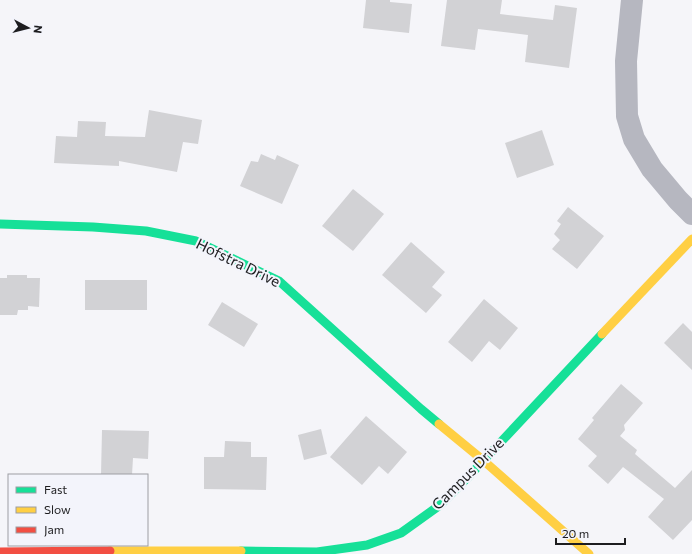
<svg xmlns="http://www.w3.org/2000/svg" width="692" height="554" font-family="Commissioner,sans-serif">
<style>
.building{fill:#d2d2d5}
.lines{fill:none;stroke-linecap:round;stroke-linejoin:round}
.street{stroke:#b6b7c0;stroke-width:22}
.fast{stroke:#16e098;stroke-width:9}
.slow{stroke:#ffcf43;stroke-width:9}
.jam{stroke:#f24e42;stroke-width:9}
.labels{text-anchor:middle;stroke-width:4;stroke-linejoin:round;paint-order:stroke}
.street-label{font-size:15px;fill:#1d1d1f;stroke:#f3f4fb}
</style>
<rect width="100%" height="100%" fill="#f5f5f9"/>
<g class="building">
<path d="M 366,0 L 390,0 L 390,2 L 412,4 L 409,33 L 363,28 Z"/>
<path d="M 447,0 L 502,0 L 500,14 L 553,20 L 555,5 L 577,8 L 569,68 L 525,62 L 528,35 L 478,29 L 475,50 L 441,46 Z"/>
<path d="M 149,110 L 202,120 L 198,144 L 183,142 L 177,172 L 119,161 L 119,166 L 54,163 L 56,136 L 77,137 L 78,121 L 106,122 L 105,136 L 145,137 Z"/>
<path d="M 542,130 L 554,165 L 517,178 L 505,143 Z"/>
<path d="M 261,154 L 275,160 L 277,155 L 299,165 L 282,204 L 240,186 L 251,161 L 258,162 Z"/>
<path d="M 353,189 L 384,214 L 353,251 L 322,226 Z"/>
<path d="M 568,207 L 604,236 L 577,269 L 552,249 L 560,240 L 554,234 L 561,224 L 557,221 Z"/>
<path d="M 411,242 L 445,272 L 432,287 L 442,295 L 426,313 L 382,275 Z"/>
<path d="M 7,275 L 27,275 L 27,278 L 40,278 L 39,307 L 28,306 L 28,310 L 18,310 L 17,315 L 0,315 L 0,278 L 7,278 Z"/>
<rect x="85" y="280" width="62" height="30"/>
<path d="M 484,299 L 518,328 L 500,350 L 489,341 L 472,362 L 448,342 Z"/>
<path d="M 222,302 L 258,324 L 244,347 L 208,325 Z"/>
<path d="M 683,323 L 692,332 L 692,370 L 664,343 Z"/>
<path d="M 621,384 L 643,403 L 624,425 L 625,430 L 620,436 L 637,450 L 635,454 L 675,488 L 692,470 L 692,520 L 673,540 L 648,517 L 664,499 L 623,467 L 608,484 L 588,466 L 597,456 L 578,439 L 594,420 L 592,418 Z"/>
<path d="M 366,416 L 407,452 L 388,474 L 379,466 L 362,485 L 330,457 Z"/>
<path d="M 321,429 L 327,454 L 304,460 L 298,435 Z"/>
<path d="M 102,430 L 149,431 L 148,459 L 133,458 L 132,475 L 101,475 Z"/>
<path d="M 225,441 L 251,442 L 251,457 L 267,457 L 266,490 L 204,489 L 204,457 L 224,457 Z"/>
</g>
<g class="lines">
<path class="street" d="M 632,0 L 626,61 L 627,116 L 634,139 L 652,169 L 678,200 L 692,214"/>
<g class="fast">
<path d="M 0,224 L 93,227 L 146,231 L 196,241 L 279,281 L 421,409 L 439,424"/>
<path d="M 241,551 L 317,552 L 367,545 L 401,533 L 440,505 L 470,475 L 602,334"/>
</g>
<g class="slow">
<path d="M 602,334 L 692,239"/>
<path d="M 439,424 L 484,461 L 589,554"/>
<path d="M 110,551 L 241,551"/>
</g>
<path class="jam" d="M 0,552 L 110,551"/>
</g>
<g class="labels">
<g class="street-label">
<text transform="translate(238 263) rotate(26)" y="5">Hofstra Drive</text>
<text transform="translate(468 474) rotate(-45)" y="5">Campus Drive</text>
</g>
</g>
<rect x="8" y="474" width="140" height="72" fill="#f3f4fb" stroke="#9d9ea3"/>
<rect x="16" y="487" width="20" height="6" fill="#16e098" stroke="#9d9ea3"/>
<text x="44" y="494" font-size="12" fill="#1d1d1f">Fast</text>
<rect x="16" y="507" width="20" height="6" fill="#ffcf43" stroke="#9d9ea3"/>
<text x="44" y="514" font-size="12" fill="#1d1d1f">Slow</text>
<rect x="16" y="527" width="20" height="6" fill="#f24e42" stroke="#9d9ea3"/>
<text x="44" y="534" font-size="12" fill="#1d1d1f">Jam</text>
<g transform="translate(28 28) rotate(97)" stroke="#f3f4fb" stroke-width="3" paint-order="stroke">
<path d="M0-3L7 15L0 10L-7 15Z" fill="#1d1d1f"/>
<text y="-6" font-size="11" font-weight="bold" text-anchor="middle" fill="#1d1d1f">N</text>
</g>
<path d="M556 538v6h69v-6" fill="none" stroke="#1d1d1f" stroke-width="2"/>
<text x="562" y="538" font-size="12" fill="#1d1d1f" stroke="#f3f4fb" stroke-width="3" paint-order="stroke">20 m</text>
</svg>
